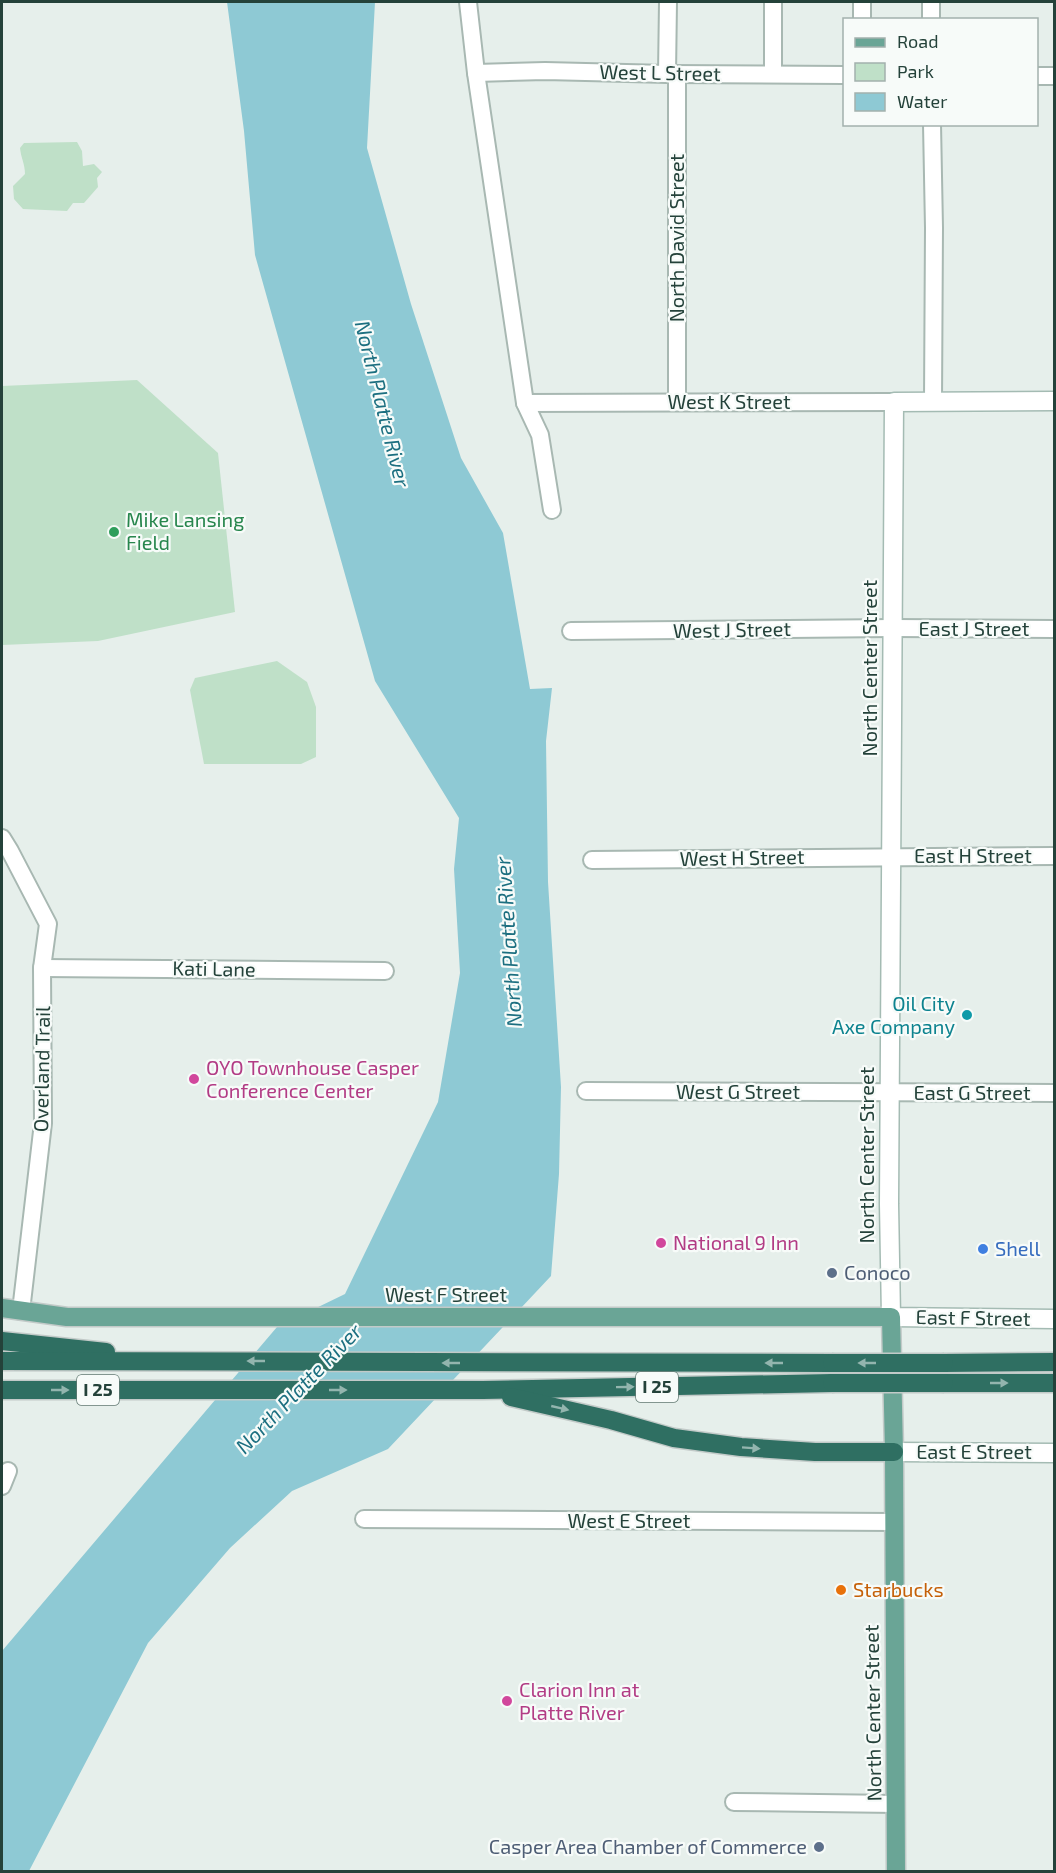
<svg xmlns="http://www.w3.org/2000/svg" width="1056" height="1873" font-family="'Exo 2',sans-serif">
<style>
.green{fill:#bfe0c8}
.water{fill:#8ec9d4}
.lines{fill:none;stroke-linecap:round;stroke-linejoin:round}
.street-casing{stroke:#a8b8b2;stroke-width:20}
.secondary-casing{stroke:#a4bbb3;stroke-width:21}
.primary-casing{stroke:#c2cac8;stroke-width:21}
.highway-casing{stroke:#c2cac8;stroke-width:21}
.street{stroke:#fff;stroke-width:16}
.secondary{stroke:#fff;stroke-width:18}
.primary{stroke:#6aa596;stroke-width:18}
.highway{stroke:#2f6f62;stroke-width:18}
.highway-bridge-casing{stroke:#c2cac8;stroke-width:21;stroke-linecap:butt}
.highway-bridge{stroke:#2f6f62;stroke-width:18}
.oneway{fill:#93b5ae}
.leisure-dot{fill:#2e9e5b;stroke:#f7fbf9;stroke-width:2}
.culture-dot{fill:#0f9aa8;stroke:#f7fbf9;stroke-width:2}
.hotel-dot{fill:#d1479c;stroke:#f7fbf9;stroke-width:2}
.shop-dot{fill:#3f7fe0;stroke:#f7fbf9;stroke-width:2}
.service-dot{fill:#5c6f8a;stroke:#f7fbf9;stroke-width:2}
.food-dot{fill:#e8710a;stroke:#f7fbf9;stroke-width:2}
.labels{text-anchor:middle;stroke-width:4.5;stroke-linejoin:round;paint-order:stroke}
.shield{fill:#f7fbf9;stroke:#637a73;stroke-width:1.5}
.shield-label{font-size:18px;font-weight:bold;fill:#24423a}
.street-label{font-size:20px;fill:#24423a;stroke:#f7fbf9}
.leisure-label{font-size:20px;fill:#27864d;stroke:#f7fbf9;text-anchor:start}
.culture-label{font-size:20px;fill:#0d838f;stroke:#f7fbf9;text-anchor:end}
.hotel-label{font-size:20px;fill:#b23c85;stroke:#f7fbf9;text-anchor:start}
.shop-label{font-size:20px;fill:#366cbe;stroke:#f7fbf9;text-anchor:start}
.service-label{font-size:20px;fill:#4e5e75;stroke:#f7fbf9;text-anchor:start}
.food-label{font-size:20px;fill:#c56008;stroke:#f7fbf9;text-anchor:start}
.water-label{font-size:21px;font-style:italic;fill:#1c6f80;stroke:#f7fbf9}
</style>
<rect width="100%" height="100%" fill="#e6efeb"/>
<g class="green">
<path d="M 77,142 L 82,151 L 83,166 L 94,164 L 102,172 L 97,178 L 98,187 L 84,203 L 73,203 L 67,211 L 23,209 L 14,199 L 13,186 L 25,174 C 25,164 21,158 20,148 L 24,143 Z"/>
<path d="M 137,380 L 218,453 L 235,612 L 98,641 L 2,645 L 2,386 Z"/>
<path d="M 277,661 L 307,682 L 316,707 L 316,757 L 301,764 L 204,764 L 190,690 L 195,678 Z"/>
</g>
<path class="water" d="M 227,2 L 375,2 L 367,148 L 411,304 L 461,458 L 503,533 L 530,689 L 552,688 L 546,741 L 548,882 L 561,1087 L 559,1174 L 551,1276 L 388,1449 L 292,1491 L 230,1548 L 148,1643 L 29,1871 L 2,1872 L 2,1651 L 277,1327 L 345,1294 L 438,1102 L 460,973 L 454,869 L 459,818 L 375,681 L 255,255 L 244,131 Z"/>
<g class="lines">
<g class="street-casing">
<g id="street">
<path d="M 468,2 L 476,73 L 525,403 L 540,435 L 552,510"/>
<path d="M 773,2 L 773,74"/>
<path d="M 862,2 L 862,20"/>
<path d="M 931,2 L 931,20"/>
<path d="M 476,73 L 545,71 L 667,74 L 844,75"/>
<path d="M 667,74 L 668,2"/>
<path d="M 677,74 L 677,402"/>
<path d="M 1036,76 L 1054,76"/>
<path d="M 932,124 L 934,228 L 933,402"/>
<path d="M 525,403 L 894,402"/>
<path d="M 571,631 L 893,628 L 1054,629"/>
<path d="M 2,838 L 10,851 L 48,924 L 42,968 L 43,1123 L 21,1311"/>
<path d="M 592,860 L 1054,856"/>
<path d="M 42,968 L 385,971"/>
<path d="M 586,1091 L 1054,1093"/>
<path d="M 2,1486 L 8,1471"/>
<path d="M 364,1519 L 893,1522"/>
<path d="M 734,1802 L 896,1804"/>
</g>
</g>
<g class="secondary-casing">
<g id="secondary">
<path d="M 1054,401 L 894,402 L 889,1204 L 891,1317 L 1054,1319"/>
<path d="M 894,1452 L 1054,1453"/>
</g>
</g>
<g class="primary-casing">
<path id="primary" d="M 2,1308 L 67,1317 L 891,1317 L 894,1452 L 896,1872"/>
</g>
<g class="highway-casing">
<g id="highway">
<path d="M 2,1341 L 106,1352"/>
<path d="M 2,1361 L 832,1363"/>
<path d="M 944,1363 L 1054,1362"/>
<path d="M 944,1383 L 1054,1383"/>
<path d="M 2,1390 L 483,1390 L 832,1383"/>
<path d="M 511,1397 L 611,1420 L 674,1438 L 741,1447 L 815,1452 L 894,1452"/>
</g>
</g>
<use href="#street" class="street"/>
<use href="#secondary" class="secondary"/>
<use href="#primary" class="primary"/>
<use href="#highway" class="highway"/>
<g class="highway-bridge-casing">
<g id="highway-bridge">
<path d="M 832,1363 L 944,1363"/>
<path d="M 832,1383 L 944,1383"/>
</g>
</g>
<use href="#highway-bridge" class="highway-bridge"/>
</g>
<defs><path id="oneway-solid" d="M-6-.8H1V-3.2L6.5 0L1 3.2V.8H-6Z" transform="scale(1.5)"/></defs>
<g class="oneway">
<use href="#oneway-solid" transform="translate(256 1361) rotate(-180)"/>
<use href="#oneway-solid" transform="translate(451 1363) rotate(-180)"/>
<use href="#oneway-solid" transform="translate(774 1363) rotate(-180)"/>
<use href="#oneway-solid" transform="translate(867 1363) rotate(180)"/>
<use href="#oneway-solid" transform="translate(999 1383)"/>
<use href="#oneway-solid" transform="translate(625 1387) rotate(-1)"/>
<use href="#oneway-solid" transform="translate(60 1390)"/>
<use href="#oneway-solid" transform="translate(338 1390)"/>
<use href="#oneway-solid" transform="translate(560 1408) rotate(13)"/>
<use href="#oneway-solid" transform="translate(751 1448) rotate(4)"/>
</g>
<circle class="leisure-dot" cx="114" cy="532" r="6"/>
<circle class="culture-dot" cx="967" cy="1015" r="6"/>
<g class="hotel-dot">
<circle cx="194" cy="1079" r="6"/>
<circle cx="661" cy="1243" r="6"/>
<circle cx="507" cy="1701" r="6"/>
</g>
<circle class="shop-dot" cx="983" cy="1249" r="6"/>
<g class="service-dot">
<circle cx="832" cy="1273" r="6"/>
<circle cx="819" cy="1847" r="6"/>
</g>
<circle class="food-dot" cx="841" cy="1590" r="6"/>
<g class="labels">
<g class="shield">
<rect x="636" y="1372" width="42" height="30" rx="4.5"/>
<rect x="77" y="1375" width="42" height="30" rx="4.5"/>
</g>
<g class="shield-label">
<text x="657" y="1393">I 25</text>
<text x="98" y="1396">I 25</text>
</g>
<g class="street-label">
<text transform="translate(660 73) rotate(1)" y="7">West L Street</text>
<text transform="translate(677 238) rotate(-90)" y="7">North David Street</text>
<text x="729" y="409">West K Street</text>
<text x="974" y="636">East J Street</text>
<text transform="translate(732 630) rotate(-1)" y="7">West J Street</text>
<text transform="translate(870 668) rotate(-90)" y="7">North Center Street</text>
<text x="973" y="863">East H Street</text>
<text transform="translate(742 858) rotate(-1)" y="7">West H Street</text>
<text transform="translate(214 969) rotate(1)" y="7">Kati Lane</text>
<text transform="translate(42 1069) rotate(-89)" y="7">Overland Trail</text>
<text x="738" y="1099">West G Street</text>
<text x="972" y="1100">East G Street</text>
<text transform="translate(867 1155) rotate(-90)" y="7">North Center Street</text>
<text x="446" y="1302">West F Street</text>
<text transform="translate(973 1318) rotate(1)" y="7">East F Street</text>
<text x="974" y="1459">East E Street</text>
<text x="629" y="1528">West E Street</text>
<text transform="translate(873 1713) rotate(-91)" y="7">North Center Street</text>
</g>
<g class="leisure-label">
<text x="126" y="527">Mike Lansing<tspan x="126" dy="23">Field</tspan></text>
</g>
<g class="culture-label">
<text x="955" y="1011">Oil City<tspan x="955" dy="23">Axe Company</tspan></text>
</g>
<g class="hotel-label">
<text x="206" y="1075">OYO Townhouse Casper<tspan x="206" dy="23">Conference Center</tspan></text>
<text x="673" y="1250">National 9 Inn</text>
<text x="519" y="1697">Clarion Inn at<tspan x="519" dy="23">Platte River</tspan></text>
</g>
<g class="shop-label">
<text x="995" y="1256">Shell</text>
</g>
<g class="service-label">
<text x="844" y="1280">Conoco</text>
<text x="807" y="1854" text-anchor="end">Casper Area Chamber of Commerce</text>
</g>
<g class="food-label">
<text x="853" y="1597">Starbucks</text>
</g>
<g class="water-label">
<text transform="translate(382 404) rotate(76)" y="7">North Platte River</text>
<text transform="translate(509 942) rotate(-94)" y="7">North Platte River</text>
<text transform="translate(299 1389) rotate(-46)" y="7">North Platte River</text>
</g>
</g>
<rect width="1056" height="1873" fill="none" stroke="#24423a" stroke-width="6"/>
<rect x="843" y="18" width="195" height="108" fill="#f7fbf9" stroke="#a3b1ad" stroke-width="1.5"/>
<rect x="855" y="38" width="30" height="9" fill="#6aa596" stroke="#a3b1ad" stroke-width="1.5"/>
<text x="897" y="48" font-size="18" fill="#24423a">Road</text>
<rect x="855" y="63" width="30" height="18" fill="#bfe0c8" stroke="#a3b1ad" stroke-width="1.5"/>
<text x="897" y="78" font-size="18" fill="#24423a">Park</text>
<rect x="855" y="93" width="30" height="18" fill="#8ec9d4" stroke="#a3b1ad" stroke-width="1.5"/>
<text x="897" y="108" font-size="18" fill="#24423a">Water</text>
</svg>
